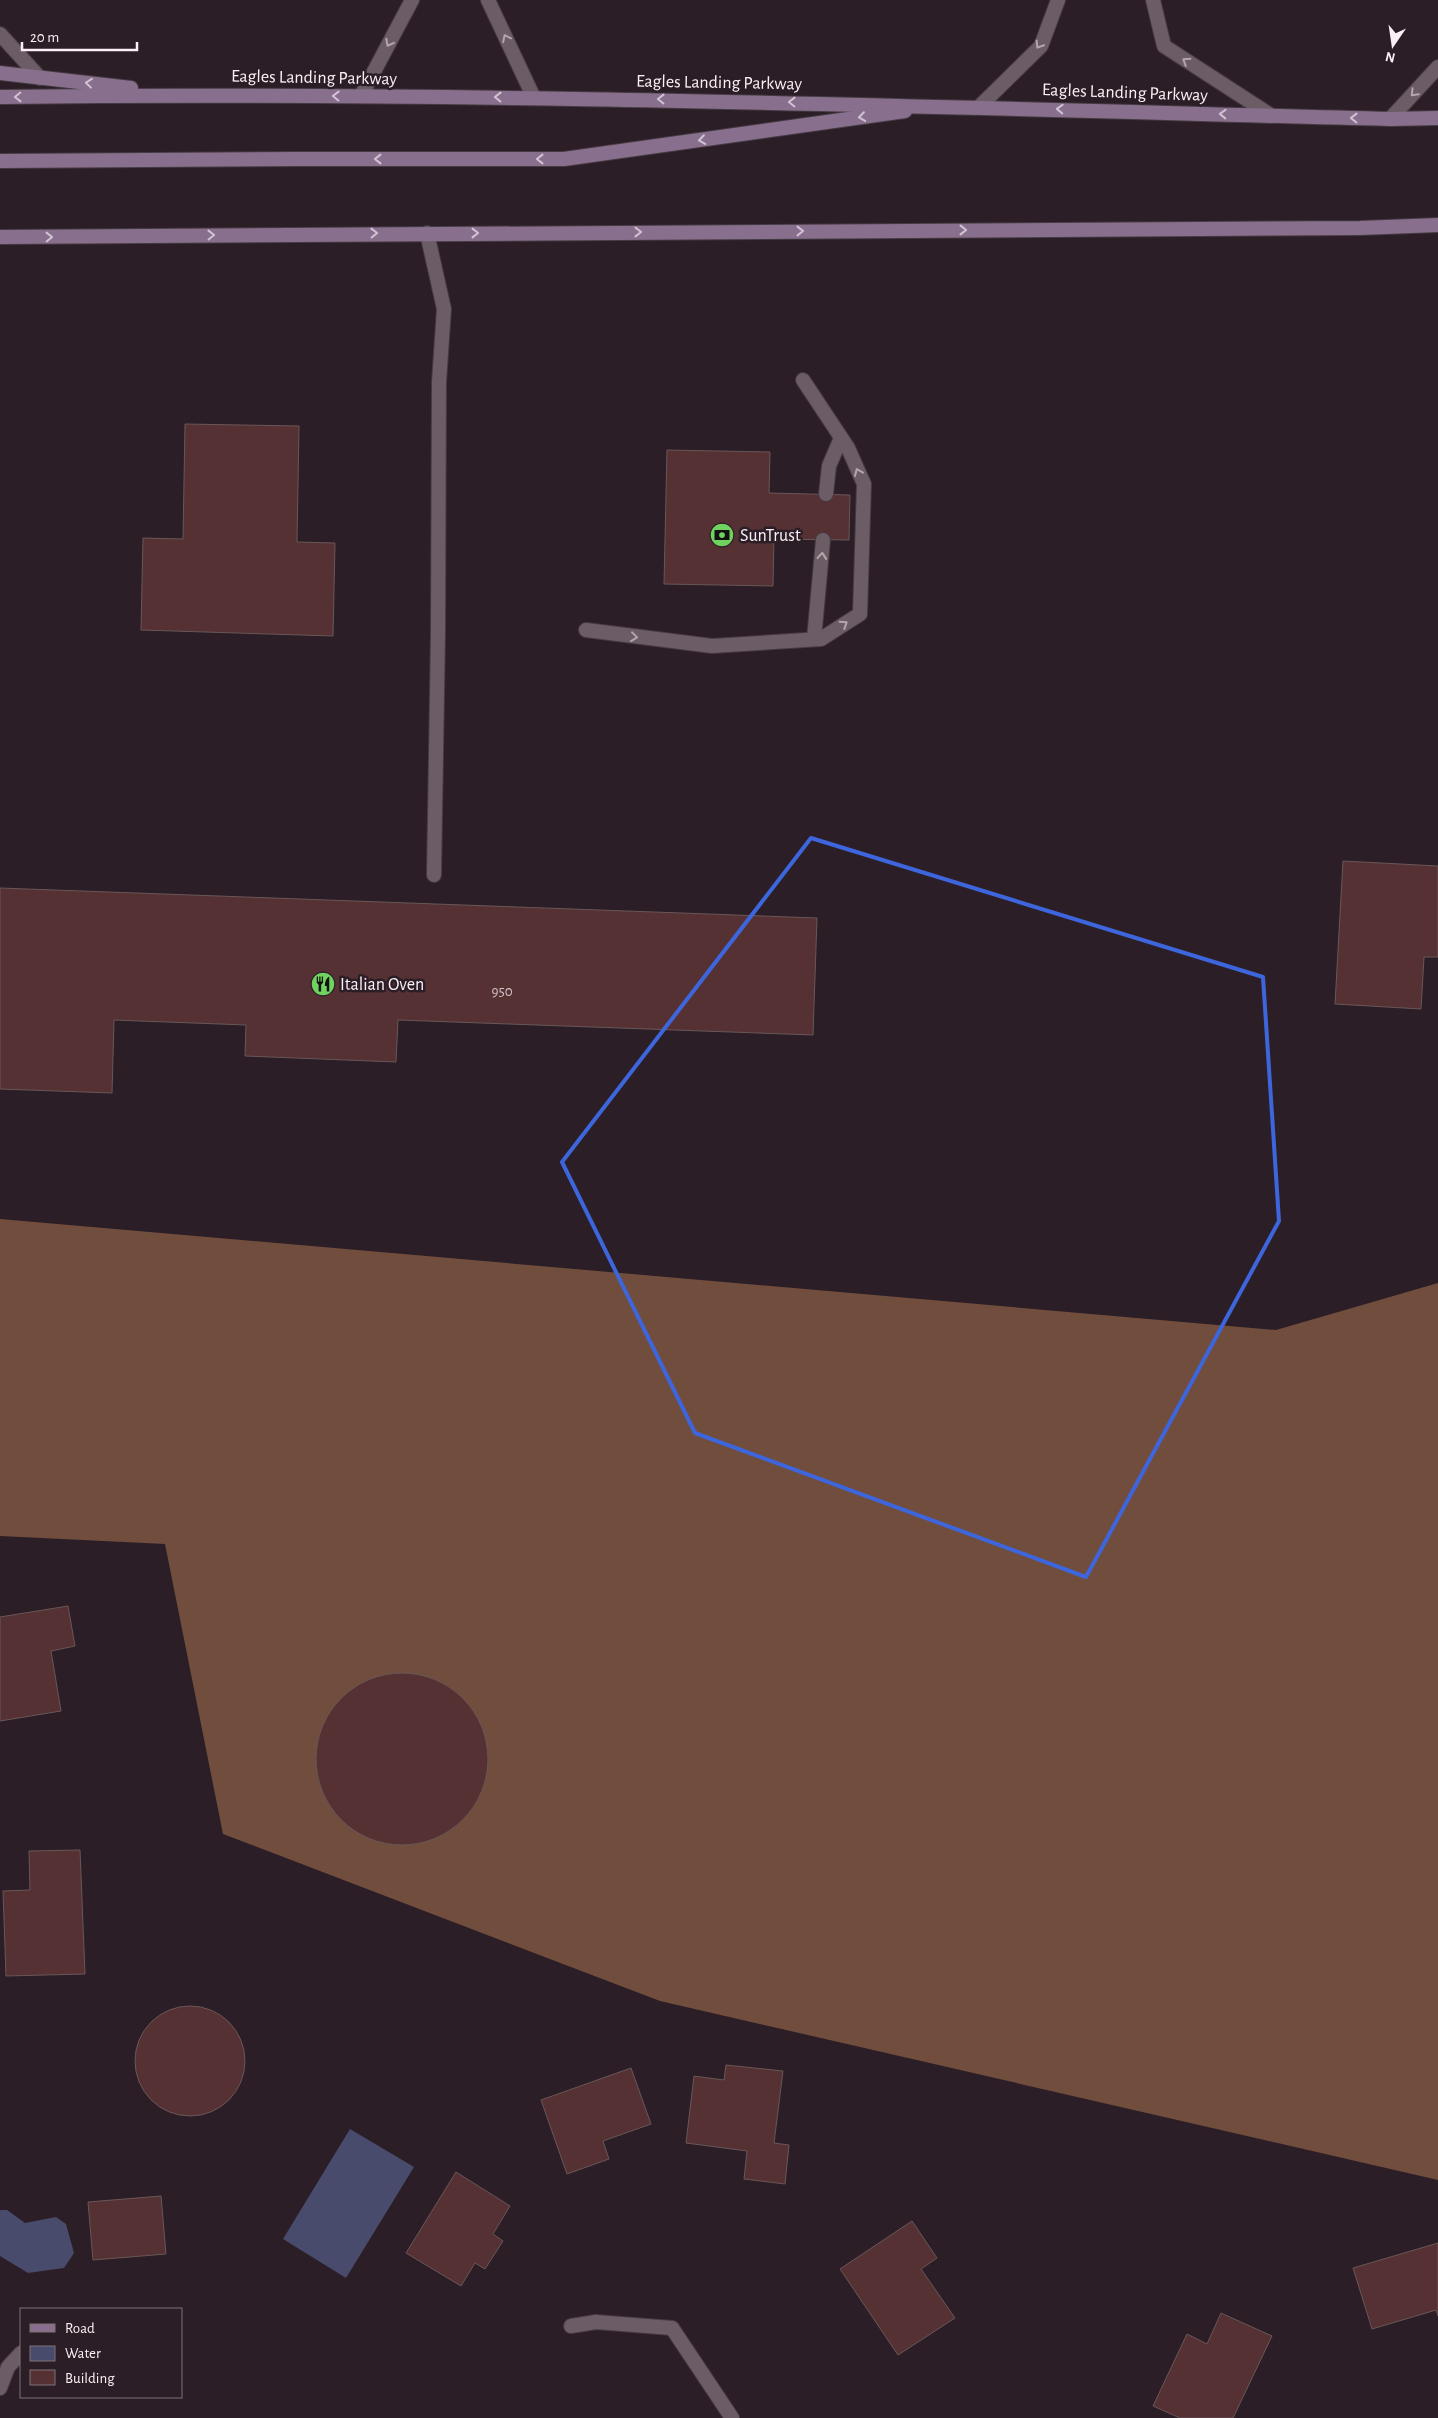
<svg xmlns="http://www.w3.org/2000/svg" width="1438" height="2418" font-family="'Alegreya Sans',sans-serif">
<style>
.forest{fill:#714d3d}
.water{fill:#484b6c}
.building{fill:#563134;stroke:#695758}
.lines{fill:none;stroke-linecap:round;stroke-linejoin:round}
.service-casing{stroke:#463b42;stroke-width:16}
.minor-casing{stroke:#463b42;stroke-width:16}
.secondary-casing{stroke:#463b42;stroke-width:16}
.service{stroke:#6c5c65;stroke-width:14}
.minor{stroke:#6c5c65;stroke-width:14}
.secondary{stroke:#896f8e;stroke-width:14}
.oneway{stroke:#b3a6ad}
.oneway2{stroke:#d2c3d1}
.marked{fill:none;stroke:#3e66dc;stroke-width:4;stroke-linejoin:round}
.labels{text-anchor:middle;stroke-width:5;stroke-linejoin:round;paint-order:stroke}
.number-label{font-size:15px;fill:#d1c0c5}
.street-label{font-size:18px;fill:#faf0f5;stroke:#2b1e26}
.poi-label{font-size:18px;fill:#faf0f5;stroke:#2b1e26;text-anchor:start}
</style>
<rect width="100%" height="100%" fill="#2b1e26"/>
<path class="forest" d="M 0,1219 L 1276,1330 L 1438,1283 L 1438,2180 L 660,2001 L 223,1834 L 165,1544 L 0,1536 Z"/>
<g class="water">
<path d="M 350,2129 L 414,2167 L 346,2278 L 283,2239 Z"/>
<path d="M 0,2210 L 7,2210 L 25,2223 L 56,2217 L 66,2224 L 74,2253 L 64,2268 L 28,2273 L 0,2256 Z"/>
</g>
<g class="building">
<path d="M 185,424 L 299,426 L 297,542 L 335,543 L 333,636 L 141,630 L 143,538 L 183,539 Z"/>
<path d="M 667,450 L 770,452 L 769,493 L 850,495 L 849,540 L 774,539 L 773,586 L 664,584 Z"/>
<path d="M 1343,861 L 1438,866 L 1438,957 L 1424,957 L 1421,1009 L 1335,1004 Z"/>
<path d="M 0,888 L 817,918 L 813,1035 L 398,1020 L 396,1062 L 245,1056 L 246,1025 L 114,1020 L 112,1093 L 0,1089 Z"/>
<path d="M 68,1606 L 75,1646 L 51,1651 L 61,1711 L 0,1721 L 0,1617 Z"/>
<circle cx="402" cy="1759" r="86"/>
<path d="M 80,1850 L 85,1974 L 6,1976 L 3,1891 L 30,1890 L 29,1851 Z"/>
<circle cx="190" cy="2061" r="55"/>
<path d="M 726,2065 L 783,2071 L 774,2143 L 789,2145 L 785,2184 L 744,2179 L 747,2151 L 686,2143 L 694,2076 L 724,2080 Z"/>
<path d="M 631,2068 L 651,2124 L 603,2141 L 609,2159 L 567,2174 L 541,2100 Z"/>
<path d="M 456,2172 L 510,2206 L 493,2234 L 503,2241 L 485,2269 L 475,2263 L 461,2286 L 406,2253 Z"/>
<path d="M 161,2196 L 166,2254 L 93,2260 L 88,2202 Z"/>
<path d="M 912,2221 L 937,2258 L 921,2269 L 955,2318 L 898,2355 L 840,2269 Z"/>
<path d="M 1438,2243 L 1438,2316 L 1436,2310 L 1372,2329 L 1353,2268 Z"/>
<path d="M 1221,2313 L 1272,2336 L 1233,2418 L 1180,2418 L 1153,2406 L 1187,2334 L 1207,2344 Z"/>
</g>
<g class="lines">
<g class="service-casing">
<g id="service">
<path d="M 488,0 L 534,98"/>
<path d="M 1153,0 L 1164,46 L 1272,116"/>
<path d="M 0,34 L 40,78"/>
<path d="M 361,96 L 412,0"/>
<path d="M 980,106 L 1041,46 L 1058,0"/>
<path d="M 1390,119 L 1438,67"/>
<path d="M 826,494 L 829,466 L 841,438"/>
<path d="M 586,630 L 712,646 L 821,639 L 860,614 L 864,484 L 848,448 L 803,380"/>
<path d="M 814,639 L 823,540"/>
<path d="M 571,2326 L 596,2322 L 672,2328"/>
<path d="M 0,2388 L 8,2367 L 21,2353"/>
</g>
</g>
<g class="minor-casing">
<g id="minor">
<path d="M 427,233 L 444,309 L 439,382 L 438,633 L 434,875"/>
<path d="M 672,2328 L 732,2418"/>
</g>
</g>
<g class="secondary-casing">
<g id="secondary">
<path d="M 0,73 L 131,88"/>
<path d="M 0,97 C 463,91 926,107 1390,119 L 1438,118"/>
<path d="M 0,161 L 300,159 L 564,159 L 905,111"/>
<path d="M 0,237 L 1360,228 L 1438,225"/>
</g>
</g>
<use href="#service" class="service"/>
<use href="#minor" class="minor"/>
<use href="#secondary" class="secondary"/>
</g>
<defs><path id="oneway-chevron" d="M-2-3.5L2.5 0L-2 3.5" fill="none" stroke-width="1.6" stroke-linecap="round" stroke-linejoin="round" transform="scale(1.25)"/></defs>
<g class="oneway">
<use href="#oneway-chevron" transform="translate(506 38) rotate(-116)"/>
<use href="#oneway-chevron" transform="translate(389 43) rotate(118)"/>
<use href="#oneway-chevron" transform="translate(1039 45) rotate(122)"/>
<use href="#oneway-chevron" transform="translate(1186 61) rotate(-147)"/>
<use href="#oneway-chevron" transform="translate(1414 93) rotate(134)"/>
<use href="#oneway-chevron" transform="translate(858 472) rotate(-113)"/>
<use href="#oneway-chevron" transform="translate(822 556) rotate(-85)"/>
<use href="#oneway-chevron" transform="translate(844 624) rotate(-33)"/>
<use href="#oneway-chevron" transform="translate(634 637) rotate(7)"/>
</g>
<g class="oneway2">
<use href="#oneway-chevron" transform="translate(89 83) rotate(-174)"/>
<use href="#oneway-chevron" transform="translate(336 96) rotate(-179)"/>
<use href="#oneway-chevron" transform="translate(18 97) rotate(179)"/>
<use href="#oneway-chevron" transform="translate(498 97) rotate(-179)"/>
<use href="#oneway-chevron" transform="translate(661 99) rotate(-179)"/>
<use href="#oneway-chevron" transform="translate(792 102) rotate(-179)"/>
<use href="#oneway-chevron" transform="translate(1060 109) rotate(-178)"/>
<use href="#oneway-chevron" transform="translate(1223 114) rotate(-178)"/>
<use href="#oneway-chevron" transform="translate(862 117) rotate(172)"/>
<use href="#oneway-chevron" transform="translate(1354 118) rotate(-179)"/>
<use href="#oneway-chevron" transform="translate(702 140) rotate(172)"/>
<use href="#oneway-chevron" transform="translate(378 159) rotate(-180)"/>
<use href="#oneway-chevron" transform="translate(540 159) rotate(-180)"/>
<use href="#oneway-chevron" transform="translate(963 230)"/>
<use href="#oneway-chevron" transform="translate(800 231)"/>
<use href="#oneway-chevron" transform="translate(638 232)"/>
<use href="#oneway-chevron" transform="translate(374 233) rotate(-1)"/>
<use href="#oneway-chevron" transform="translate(475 233)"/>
<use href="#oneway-chevron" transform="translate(211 235) rotate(-1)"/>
<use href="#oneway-chevron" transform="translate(49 237) rotate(-1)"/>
</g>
<path class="marked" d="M 811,838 L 1263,977 L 1279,1221 L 1086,1577 L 695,1433 L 562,1162 Z"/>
<defs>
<g id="bank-disc" transform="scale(1.25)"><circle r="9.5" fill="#70d35f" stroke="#2b1e26"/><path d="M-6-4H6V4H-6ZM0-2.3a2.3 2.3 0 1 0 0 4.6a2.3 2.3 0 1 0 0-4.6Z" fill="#111"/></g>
<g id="restaurant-disc" transform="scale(1.25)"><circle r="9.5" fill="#70d35f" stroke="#2b1e26"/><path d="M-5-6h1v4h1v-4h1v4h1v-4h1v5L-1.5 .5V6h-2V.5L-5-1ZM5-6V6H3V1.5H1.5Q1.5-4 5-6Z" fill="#111"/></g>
</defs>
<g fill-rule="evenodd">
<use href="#bank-disc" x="722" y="535"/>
<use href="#restaurant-disc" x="323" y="984"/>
</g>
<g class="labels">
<g class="number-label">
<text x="502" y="996">950</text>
</g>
<g class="street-label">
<text transform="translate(314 77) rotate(1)" y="6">Eagles Landing Parkway</text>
<text transform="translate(719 82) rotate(1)" y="6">Eagles Landing Parkway</text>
<text transform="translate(1125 92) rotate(2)" y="6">Eagles Landing Parkway</text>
</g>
<g class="poi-label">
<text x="740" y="541">SunTrust</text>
<text x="340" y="990">Italian Oven</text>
</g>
</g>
<rect x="20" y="2308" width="162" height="90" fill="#2b1e26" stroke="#7e7279"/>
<rect x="30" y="2324" width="25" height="8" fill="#896f8e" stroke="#7e7279"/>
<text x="65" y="2333" font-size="15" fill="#faf0f5">Road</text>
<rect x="30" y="2346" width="25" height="15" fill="#484b6c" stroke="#7e7279"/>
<text x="65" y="2358" font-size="15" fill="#faf0f5">Water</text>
<rect x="30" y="2370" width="25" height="15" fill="#563134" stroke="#7e7279"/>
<text x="65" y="2383" font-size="15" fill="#faf0f5">Building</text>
<g transform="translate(1393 45) rotate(193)" stroke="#2b1e26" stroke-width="4" paint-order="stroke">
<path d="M0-4L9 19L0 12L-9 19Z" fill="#faf0f5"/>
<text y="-8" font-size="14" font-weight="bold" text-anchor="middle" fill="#faf0f5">N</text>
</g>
<path d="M22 42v8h115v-8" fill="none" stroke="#faf0f5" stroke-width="2.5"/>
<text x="30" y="42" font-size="15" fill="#faf0f5" stroke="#2b1e26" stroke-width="4" paint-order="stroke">20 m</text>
</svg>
